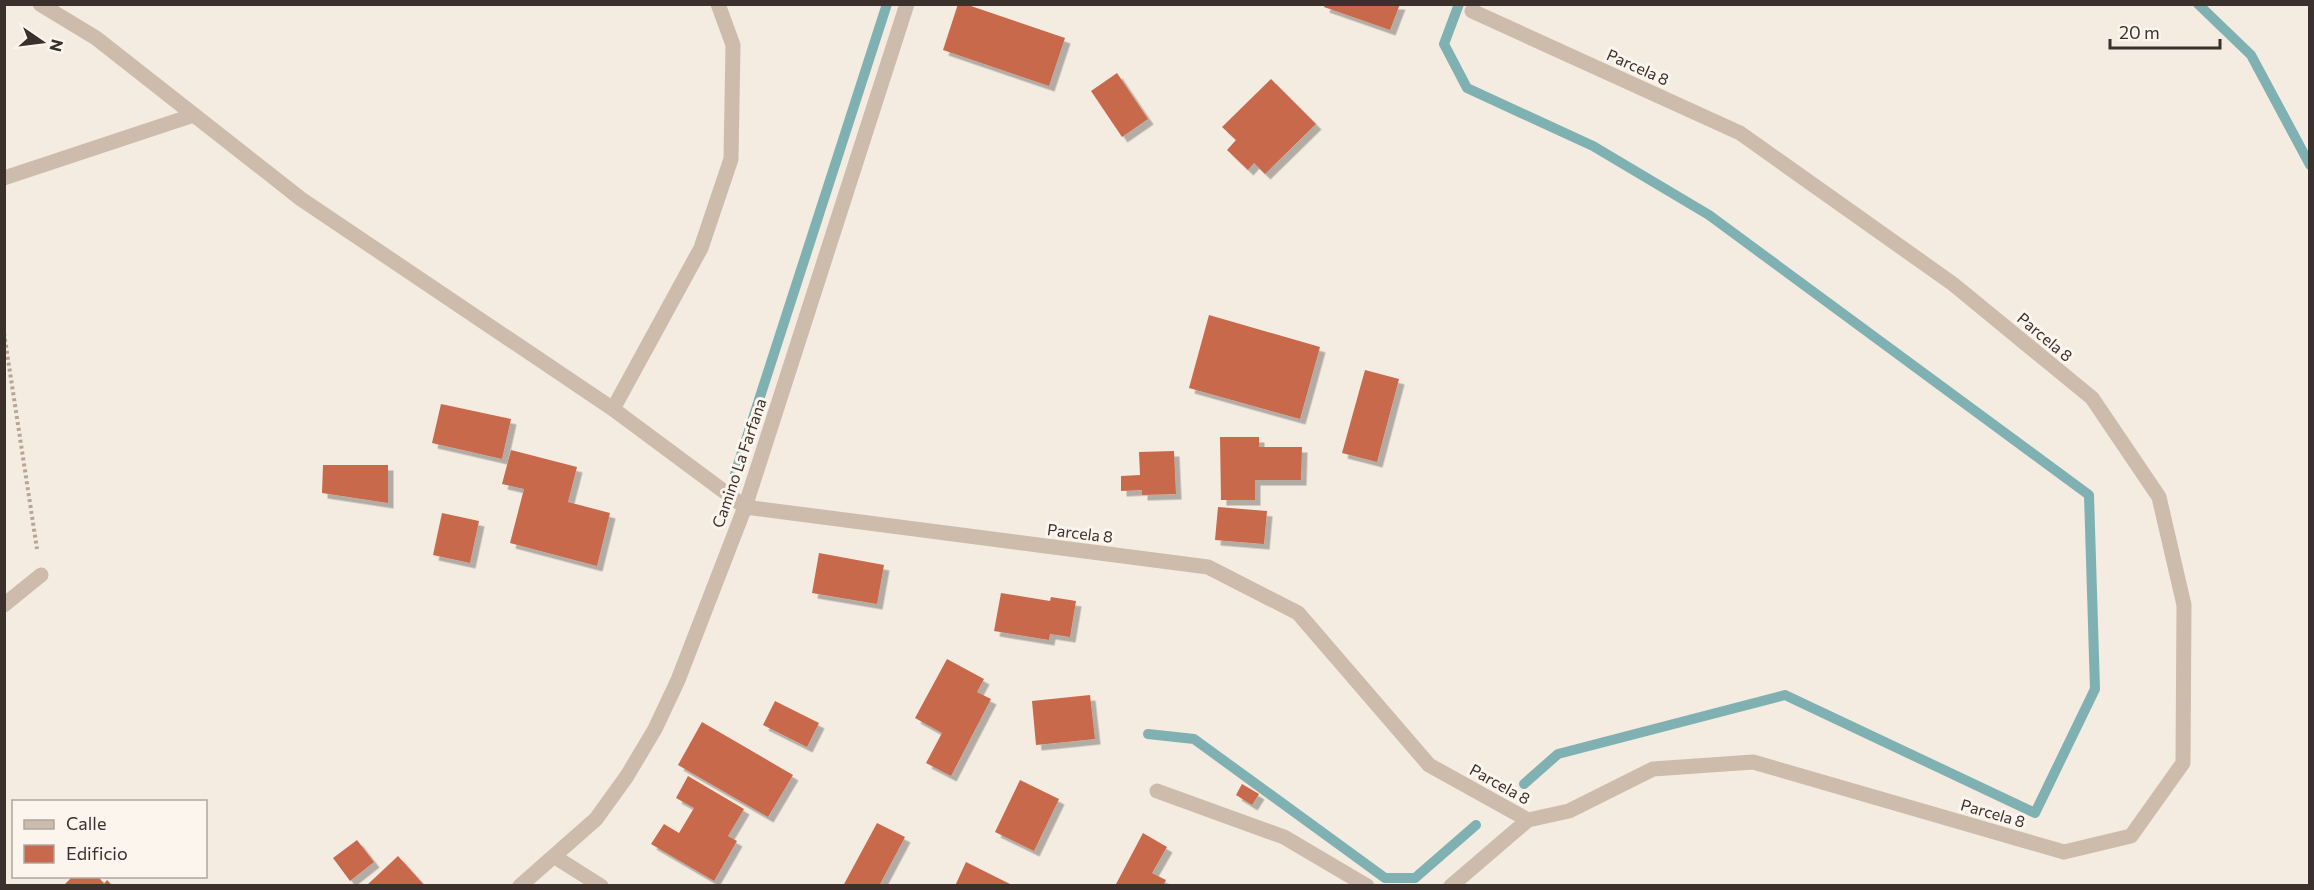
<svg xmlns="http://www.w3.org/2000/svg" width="2314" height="890" font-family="Commissioner,sans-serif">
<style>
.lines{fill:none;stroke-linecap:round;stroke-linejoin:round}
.stream{stroke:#7fb0b2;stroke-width:10}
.building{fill:#c8694b;filter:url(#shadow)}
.path{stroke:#b9a596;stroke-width:4;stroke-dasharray:3 3;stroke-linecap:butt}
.lane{stroke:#cdbbac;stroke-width:15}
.street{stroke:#cdbbac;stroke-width:15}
.labels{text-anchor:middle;stroke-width:6;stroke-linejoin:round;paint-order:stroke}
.street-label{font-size:16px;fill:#3b302b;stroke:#fbf5ee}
</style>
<defs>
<filter id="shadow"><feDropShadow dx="5.5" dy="5.5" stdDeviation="0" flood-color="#0004"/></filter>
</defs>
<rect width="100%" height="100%" fill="#f4ebe1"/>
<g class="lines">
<g class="stream">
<path d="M 1459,4 L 1444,44 L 1467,88 L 1593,146 L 1709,215 L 2089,495 L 2095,689 L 2035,813 L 1785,695 L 1558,754 L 1524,784"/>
<path d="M 2198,4 L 2251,55 L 2310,165"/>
<path d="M 735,474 L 887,4"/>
<path d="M 1148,734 L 1194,739 L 1385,878 L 1415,878 L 1476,825"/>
</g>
</g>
<g class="building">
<path d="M 958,4 L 965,4 L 1065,38 L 1049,86 L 943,50 Z"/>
<path d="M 1325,4 L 1400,4 L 1390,30 L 1324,7 Z"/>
<path d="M 1117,73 L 1148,119 L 1122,137 L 1091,91 Z"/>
<path d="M 1271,79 L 1316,124 L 1265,174 L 1254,163 L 1248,170 L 1227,150 L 1236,140 L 1222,127 Z"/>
<path d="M 1209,315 L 1320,347 L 1300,419 L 1189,388 Z"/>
<path d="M 1365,370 L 1399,379 L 1377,462 L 1342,453 Z"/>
<path d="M 441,404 L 511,419 L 502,459 L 432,443 Z"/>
<path d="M 1220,437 L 1259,437 L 1259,447 L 1302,447 L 1301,480 L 1255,480 L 1255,500 L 1221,500 Z"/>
<path d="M 511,450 L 577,467 L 568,502 L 610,513 L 597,566 L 510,543 L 524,489 L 502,484 Z"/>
<path d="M 1174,451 L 1176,494 L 1142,495 L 1142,490 L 1121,491 L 1121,476 L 1140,475 L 1139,452 Z"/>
<path d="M 323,465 L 388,465 L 388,503 L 322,493 Z"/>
<path d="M 1218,507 L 1267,511 L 1264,544 L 1215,540 Z"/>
<path d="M 442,513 L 479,521 L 470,563 L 433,555 Z"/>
<path d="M 819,553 L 884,565 L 877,604 L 812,593 Z"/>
<path d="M 1001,593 L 1050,601 L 1051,597 L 1076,601 L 1070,637 L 1050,634 L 1049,640 L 994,631 Z"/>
<path d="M 947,659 L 984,679 L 977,692 L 991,699 L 951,776 L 926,763 L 942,733 L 915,718 Z"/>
<path d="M 1090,695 L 1095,739 L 1036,745 L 1032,701 Z"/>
<path d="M 775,701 L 819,723 L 807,747 L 763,725 Z"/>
<path d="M 702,722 L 793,775 L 768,817 L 678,765 Z"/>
<path d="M 688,776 L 744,809 L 728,836 L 737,841 L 714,881 L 651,844 L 664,824 L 679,833 L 694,808 L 676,798 Z"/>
<path d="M 1020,780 L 1059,799 L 1034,851 L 995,832 Z"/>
<path d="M 1242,784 L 1259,794 L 1252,805 L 1236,795 Z"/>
<path d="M 877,823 L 905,837 L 879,886 L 843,886 Z"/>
<path d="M 1143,833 L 1167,847 L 1152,873 L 1166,880 L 1163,886 L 1115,886 Z"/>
<path d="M 357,840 L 374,862 L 350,881 L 333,858 Z"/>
<path d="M 398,856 L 425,886 L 366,886 Z"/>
<path d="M 966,862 L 1014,886 L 955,886 Z"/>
<path d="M 73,876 L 98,876 L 104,884 L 107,880 L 113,886 L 66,886 L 65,884 Z"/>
</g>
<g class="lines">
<path class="path" d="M 4,333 L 37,549"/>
<g class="lane">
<path d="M 1157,791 L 1284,837 L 1367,886"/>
<path d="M 555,857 L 601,886"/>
<path d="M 1451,886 L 1528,820"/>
</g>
<g class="street">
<path d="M 40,4 L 96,38 L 301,199 L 613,409 L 745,507 L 1208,567 L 1298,613 L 1429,765 L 1528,820 L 1569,811 L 1653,769 L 1753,762 L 2064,852 L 2131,836 L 2183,763 L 2184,605 L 2159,497 L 2092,398 L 1953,284 L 1740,133 L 1472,11"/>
<path d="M 4,178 L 194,115"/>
<path d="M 613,409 L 701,248 L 731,159 L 733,45 L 718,4"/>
<path d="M 4,605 L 41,575"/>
<path d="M 520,886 L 596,819 L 627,776 L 655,729 L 678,680 L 745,507 L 907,4"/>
</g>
</g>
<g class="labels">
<g class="street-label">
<text transform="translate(1638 67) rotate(24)" y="6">Parcela 8</text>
<text transform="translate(2045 337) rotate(40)" y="6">Parcela 8</text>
<text transform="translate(739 463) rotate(-71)" y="6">Camino La Farfana</text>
<text transform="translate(1080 533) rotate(7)" y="6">Parcela 8</text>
<text transform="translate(1500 784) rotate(29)" y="6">Parcela 8</text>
<text transform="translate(1993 813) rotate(16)" y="6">Parcela 8</text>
</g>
</g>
<rect width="2314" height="890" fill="none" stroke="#3b302b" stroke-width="12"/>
<rect x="12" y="800" width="195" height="78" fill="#fbf5ee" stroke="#aea6a0" stroke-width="1.5"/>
<rect x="24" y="820" width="30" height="9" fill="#cdbbac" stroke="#aea6a0" stroke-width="1.5"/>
<text x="66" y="830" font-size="18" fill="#3b302b">Calle</text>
<rect x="24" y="845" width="30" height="18" fill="#c8694b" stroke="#aea6a0" stroke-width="1.5"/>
<text x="66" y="860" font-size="18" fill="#3b302b">Edificio</text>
<g transform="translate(42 42) rotate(104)" stroke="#fbf5ee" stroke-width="4.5" paint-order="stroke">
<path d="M0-4.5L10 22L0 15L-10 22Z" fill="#3b302b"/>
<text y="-9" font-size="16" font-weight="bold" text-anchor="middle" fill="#3b302b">N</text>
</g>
<path d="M2110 39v9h110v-9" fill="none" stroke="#3b302b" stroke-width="3"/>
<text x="2119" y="39" font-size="18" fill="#3b302b" stroke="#fbf5ee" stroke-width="4.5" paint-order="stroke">20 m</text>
</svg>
